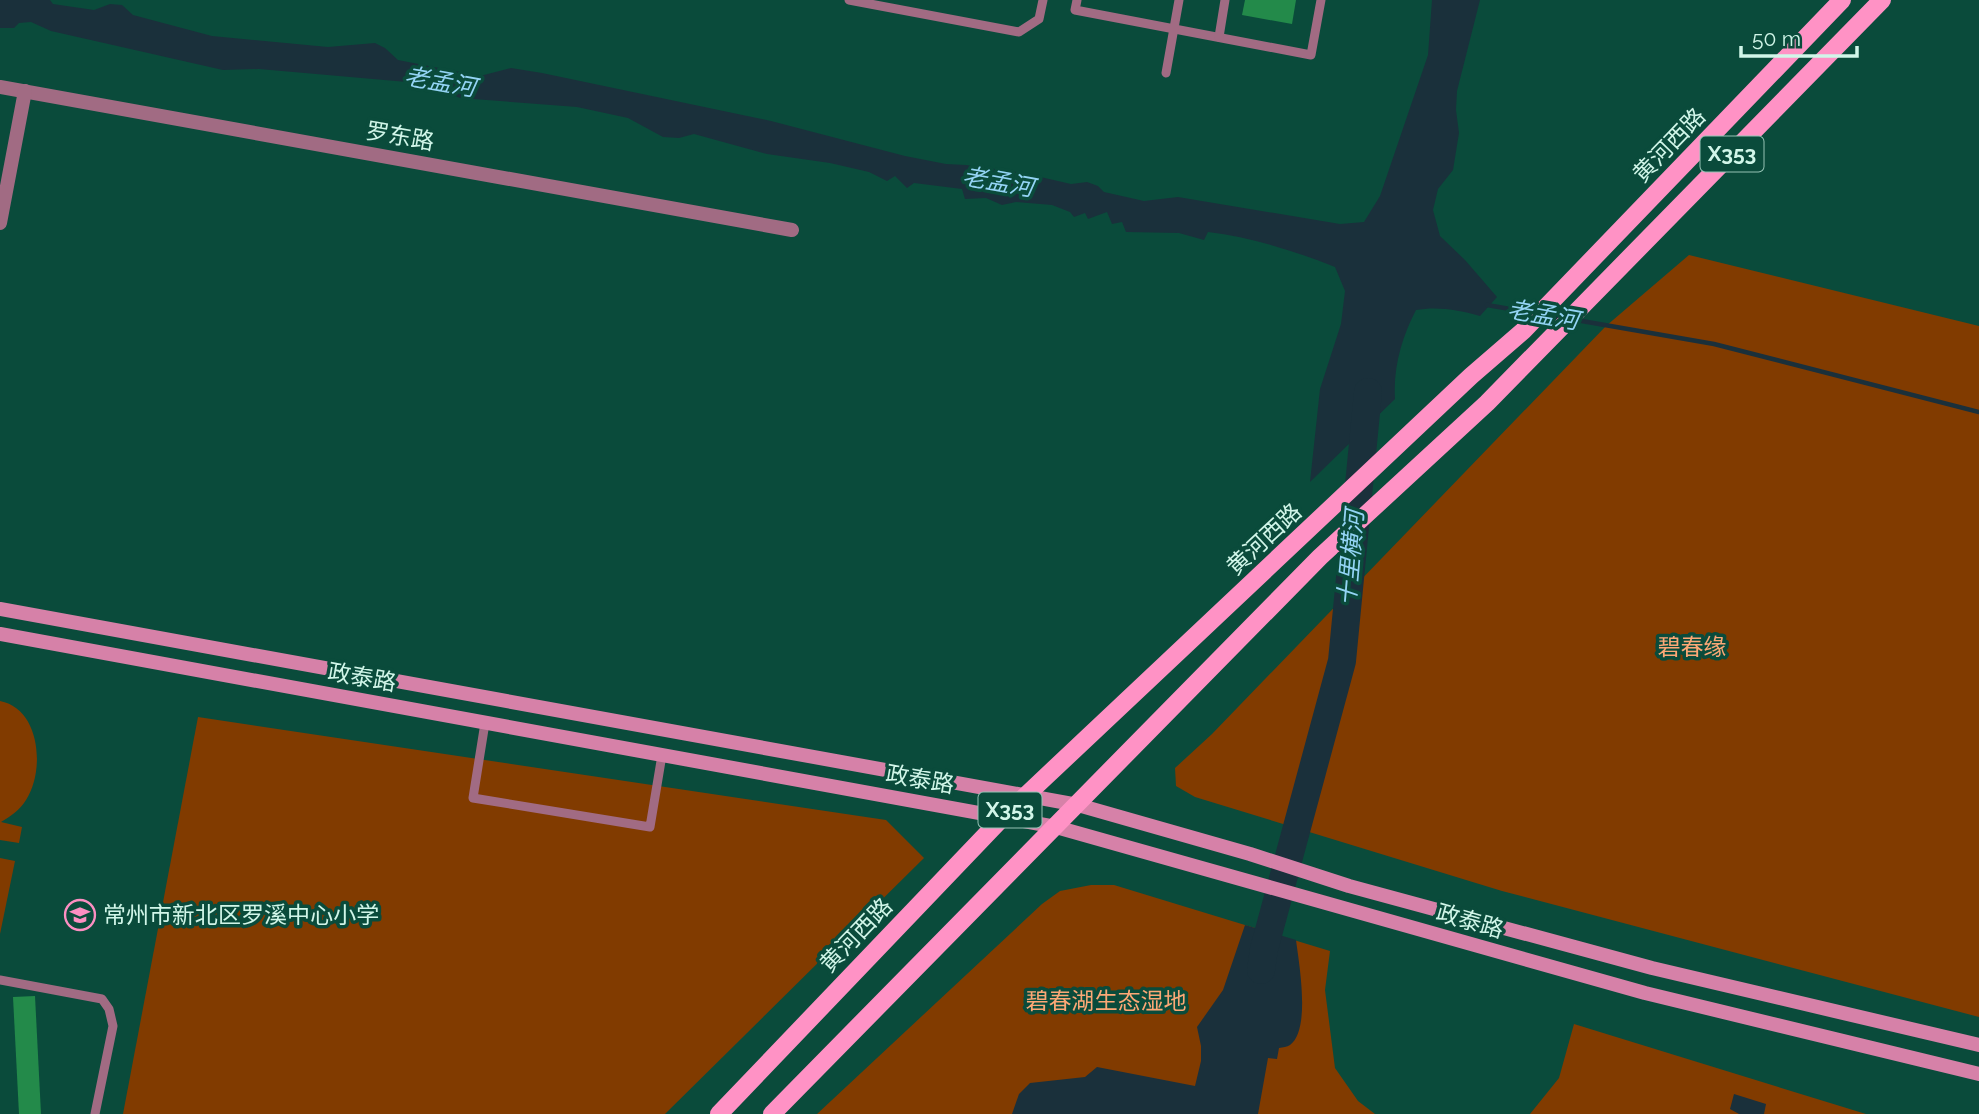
<svg xmlns="http://www.w3.org/2000/svg" width="1979" height="1114" font-family="Raleway,'Noto Sans SC',sans-serif">
<style>
.green{fill:#813b00}
.water{fill:#1a303b}
.lines{fill:none;stroke-linecap:round;stroke-linejoin:round}
.stream{stroke:#1a303b;stroke-width:4.5}
.river{stroke:#1a303b;stroke-width:28}
.building{fill:#238a4a}
.service{stroke:#a16b83;stroke-width:9}
.minor{stroke:#a16b83;stroke-width:14}
.secondary{stroke:#d681a8;stroke-width:14}
.primary{stroke:#ff92c5;stroke-width:18}
.labels{text-anchor:middle;stroke-width:7;stroke-linejoin:round;paint-order:stroke}
.shield{fill:#0a4b3b;stroke:#95c3b5;stroke-width:2}
.shield-label{font-size:21px;font-weight:bold;fill:#d1f6e9}
.street-label{font-size:23px;fill:#d1f6e9;stroke:#0a4b3b}
.park-label{font-size:23px;fill:#fca876;stroke:#0a4b3b}
.poi-label{font-size:23px;fill:#d1f6e9;stroke:#0a4b3b;text-anchor:start}
.water-label{font-size:24px;font-style:italic;fill:#94d4f5;stroke:#0a4b3b}
</style>
<rect width="100%" height="100%" fill="#0a4b3b"/>
<g class="green">
<path d="M 1689,255 L 1979,326 L 1979,1017 L 1502,891 L 1195,797 L 1176,786 L 1175,768 L 1212,734 L 1606,326 Z"/>
<path d="M 0,701 C 41,709 45,771 26,800 C 20,810 11,816 1,822 L 22,827 L 19,843 L 0,840 Z"/>
<path d="M 198,717 L 886,820 L 924,858 L 665,1114 L 123,1114 Z"/>
<path d="M 0,858 L 15,861 L 0,934 Z"/>
<path d="M 1091,885 L 1114,885 L 1330,951 L 1325,990 L 1335,1068 L 1358,1101 L 1375,1114 L 817,1114 L 1042,904 L 1060,891 Z"/>
<path d="M 1574,1024 L 1866,1114 L 1530,1114 L 1559,1078 Z"/>
</g>
<g class="water">
<path d="M 0,0 L 50,0 L 53,4 L 94,10 L 110,4 L 122,5 L 133,15 L 212,36 L 328,47 L 375,43 L 385,48 L 398,60 L 480,76 L 511,68 L 542,73 L 771,121 L 905,156 L 946,164 L 966,165 L 1023,173 L 1071,184 L 1087,182 L 1098,186 L 1104,192 L 1144,201 L 1178,197 L 1340,224 L 1364,222 L 1380,196 L 1428,55 L 1432,0 L 1480,0 L 1457,91 L 1456,110 L 1459,133 L 1453,170 L 1438,189 L 1433,210 L 1440,236 L 1465,260 L 1497,297 L 1480,316 C 1460,310 1437,306 1416,310 C 1402,337 1393,367 1395,399 L 1310,482 L 1320,389 L 1341,324 L 1345,291 L 1335,267 C 1295,251 1251,237 1208,232 L 1204,240 L 1179,233 L 1126,232 L 1122,222 L 1112,224 L 1107,212 L 1088,219 L 1085,213 L 1074,217 L 1070,212 L 1052,205 L 1016,202 L 1002,205 L 986,198 L 965,199 L 962,189 L 914,183 L 907,188 L 895,176 L 887,181 L 869,172 L 830,163 L 767,154 L 694,134 L 679,138 L 663,137 L 628,118 L 577,107 L 460,98 L 430,85 L 407,82 L 259,69 L 223,70 L 51,31 L 31,22 L 19,23 L 14,28 L 0,28 Z"/>
<path d="M 1245,925 L 1296,940 C 1299,963 1311,1030 1290,1045 C 1287,1047 1283,1047 1279,1048 L 1277,1059 L 1268,1058 L 1258,1114 L 1012,1114 L 1019,1094 L 1030,1083 L 1085,1077 L 1097,1067 L 1195,1086 L 1201,1061 L 1201,1046 L 1197,1027 L 1223,990 Z"/>
<path d="M 1734,1094 L 1766,1104 L 1764,1114 L 1739,1114 L 1730,1109 Z"/>
</g>
<g class="lines">
<g class="stream">
<path d="M 1487,305 L 1533,313"/>
<path d="M 1545,315 L 1564,318"/>
<path d="M 1576,320 L 1714,344 L 1979,412"/>
</g>
<path class="river" d="M 1261,970 L 1264,949 L 1342,661 L 1368,392"/>
</g>
<g class="building">
<path d="M 1245,0 L 1296,0 L 1292,24 L 1242,15 Z"/>
<path d="M 35,996 L 41,1114 L 19,1114 L 13,997 Z"/>
</g>
<g class="lines">
<g class="service">
<path d="M 849,0 L 1019,32 L 1039,19 L 1043,0"/>
<path d="M 1077,0 L 1075,10 L 1311,55 L 1321,0"/>
<path d="M 1219,37 L 1225,0"/>
<path d="M 1166,73 L 1179,0"/>
<path d="M 485,723 L 473,798 L 650,827 L 662,755"/>
<path d="M 0,980 L 102,999 L 109,1009 L 113,1026 L 95,1114"/>
</g>
<g class="minor">
<path d="M 0,87 L 792,230"/>
<path d="M 0,223 L 25,91"/>
</g>
<g class="secondary">
<path d="M 0,609 L 1078,805 L 1250,854 L 1349,886 L 1652,968 L 1979,1045"/>
<path d="M 0,634 L 1056,827 L 1645,993 L 1979,1074"/>
</g>
<g class="primary">
<path d="M 719,1114 L 1003,817 L 1471,376 L 1523,331 L 1842,0"/>
<path d="M 772,1114 L 1320,557 L 1487,403 L 1882,0"/>
</g>
</g>
<defs>
<g id="school-ring" transform="scale(1.575)"><circle r="9.5" fill="#0a4b3b" stroke="#fc8fc2" stroke-width="1.5"/><path d="M0-5L7-2L0 1L-7-2ZM-4 1L0 2.5L4 1V4Q0 6-4 4Z" fill="#fc8fc2"/></g>
</defs>
<g fill-rule="evenodd">
<use href="#school-ring" x="80" y="915"/>
</g>
<g class="labels">
<g class="shield">
<rect x="1700.5" y="136.5" width="63" height="35" rx="5"/>
<rect x="978.5" y="792.5" width="63" height="35" rx="5"/>
</g>
<g class="shield-label">
<text x="1732" y="161">X353</text>
<text x="1010" y="817">X353</text>
</g>
<g class="street-label">
<text transform="translate(400 136) rotate(10)" y="8">罗东路</text>
<text transform="translate(1669 145) rotate(-46)" y="8">黄河西路</text>
<text transform="translate(1264 539) rotate(-43)" y="8">黄河西路</text>
<text transform="translate(362 677) rotate(10)" y="8">政泰路</text>
<text transform="translate(920 779) rotate(10)" y="8">政泰路</text>
<text transform="translate(1470 921) rotate(16)" y="8">政泰路</text>
<text transform="translate(856 935) rotate(-46)" y="8">黄河西路</text>
</g>
<g class="park-label">
<text x="1692" y="655">碧春缘</text>
<text x="1106" y="1009">碧春湖生态湿地</text>
</g>
<g class="poi-label">
<text x="103" y="923">常州市新北区罗溪中心小学</text>
</g>
<g class="water-label">
<text transform="translate(440 82) rotate(10)" y="8">老孟河</text>
<text transform="translate(998 182) rotate(10)" y="8">老孟河</text>
<text transform="translate(1543 315) rotate(10)" y="8">老孟河</text>
<text transform="translate(1351 558) rotate(-85)" y="8">十里横河</text>
</g>
</g>
<path d="M1741 46v10h116v-10" fill="none" stroke="#d1f6e9" stroke-width="3.5"/>
<text x="1752" y="46" font-size="21" fill="#d1f6e9" stroke="#0a4b3b" stroke-width="5" paint-order="stroke">50 m</text>
</svg>
